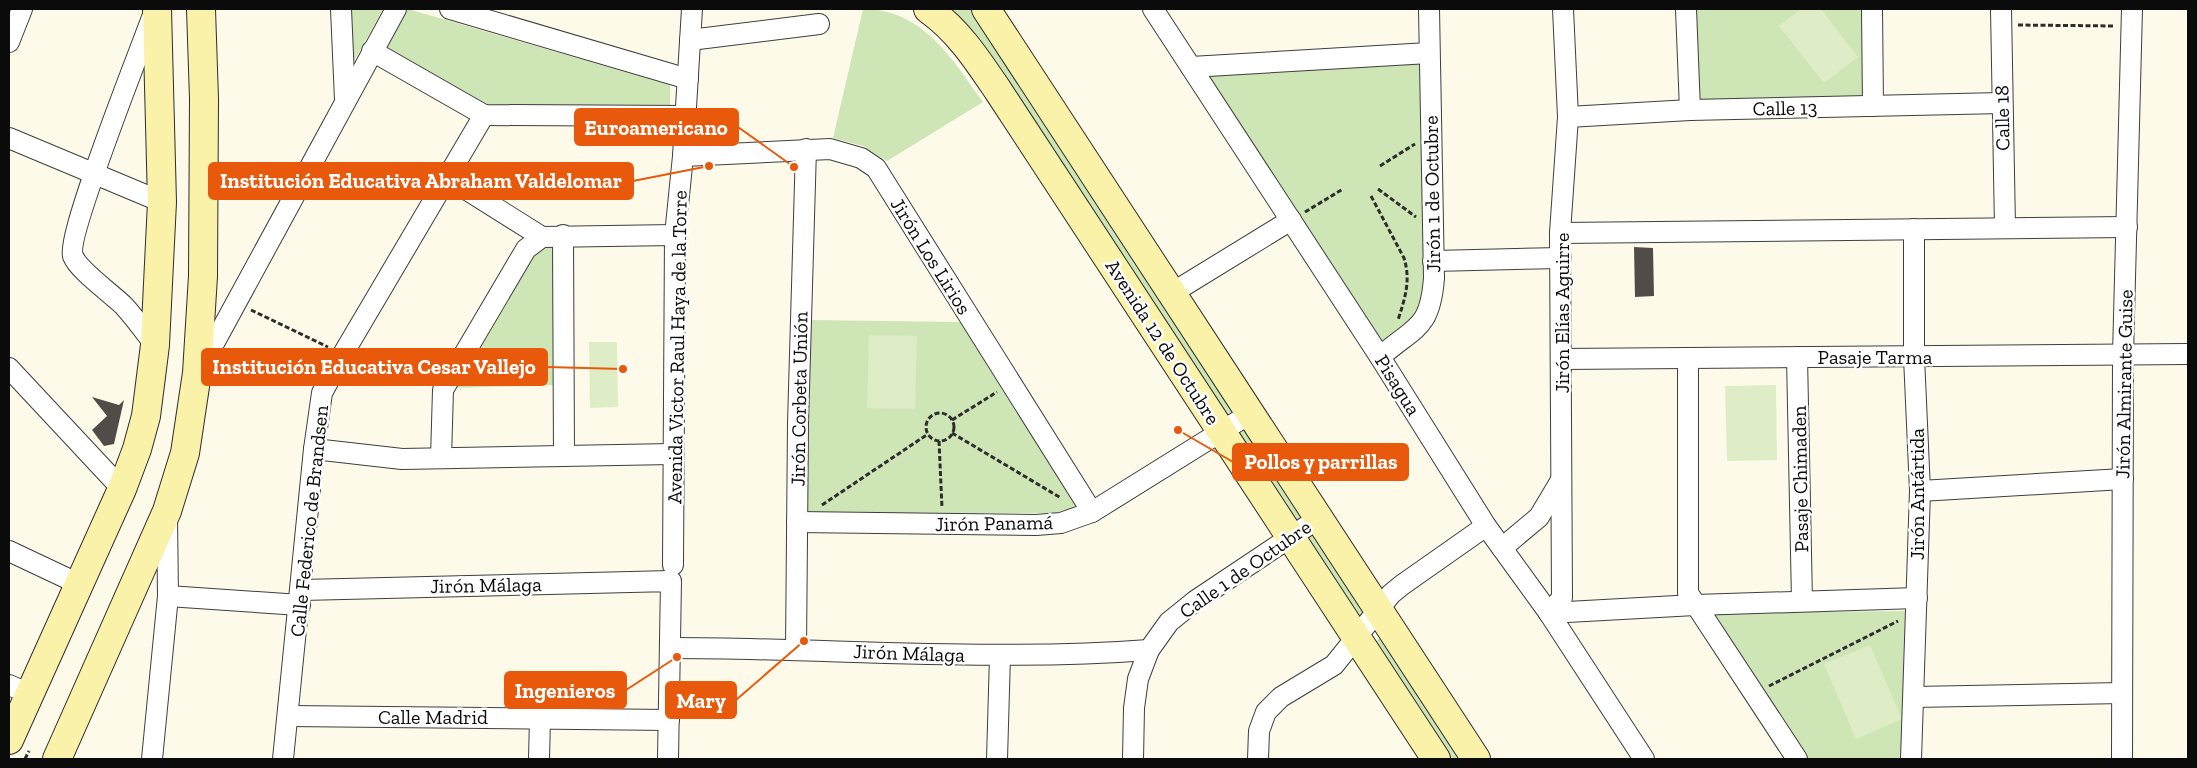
<svg xmlns="http://www.w3.org/2000/svg" width="2197" height="768" font-family="'Zilla Slab',serif">
<style>
.green{fill:#cee5b6}
.pitch{fill:#dfedc7}
.building{fill:#524c48}
.lines{fill:none;stroke-linecap:round;stroke-linejoin:round}
.street-casing{stroke:#3e3e3e;stroke-width:22}
.secondary-casing{stroke:#2d2d2d;stroke-width:30}
.path{stroke:#2d2d2d;stroke-width:3;stroke-dasharray:5 2.5;stroke-linecap:butt}
.street{stroke:#fff;stroke-width:20}
.secondary{stroke:#faf2a8;stroke-width:28}
.labels{text-anchor:middle;stroke-width:5;stroke-linejoin:round;paint-order:stroke}
.street-label{font-size:20px;fill:#0b0b0b;stroke:#fff}
.leader{fill:none;stroke:#e8590c;stroke-width:2}
.callout-dot{fill:#e8590c;stroke:#fff;stroke-width:2}
.callout{fill:#e8590c;stroke:#e8590c;stroke-width:2}
.callout-label{font-size:21px;text-anchor:middle;font-weight:bold;fill:#fff}
</style>
<rect width="100%" height="100%" fill="#fefae9"/>
<g class="green">
<path d="M 351,9 L 383,9 L 353,63 Z"/>
<path d="M 401,9 L 408,9 L 670,85 L 670,111 L 481,108 L 380,50 Z"/>
<path d="M 863,9 C 923,9 952,59 983,102 L 887,161 L 863,146 L 833,138 Z"/>
<path d="M 948,9 L 975,9 L 1236,413 L 1228,417 L 977,37 Z"/>
<path d="M 1696,9 L 1864,9 L 1865,98 L 1698,105 Z"/>
<path d="M 1423,61 L 1426,301 L 1390,344 L 1377,341 L 1210,80 L 1212,71 Z"/>
<path d="M 555,246 L 555,385 L 455,388 L 536,249 Z"/>
<path d="M 806,320 L 961,322 L 1075,497 L 1076,506 L 1064,513 L 807,514 Z"/>
<path d="M 1238,428 L 1245,429 L 1303,516 L 1303,522 L 1296,522 L 1237,436 Z"/>
<path d="M 1310,534 L 1314,534 L 1364,611 L 1360,618 L 1356,617 L 1306,537 Z"/>
<path d="M 1906,611 L 1901,759 L 1808,759 L 1711,613 Z"/>
<path d="M 1379,638 L 1382,639 L 1461,759 L 1451,759 L 1375,643 Z"/>
</g>
<g class="pitch">
<path d="M 1801,9 L 1821,9 L 1858,57 L 1824,83 L 1779,26 Z"/>
<path d="M 869,335 L 917,336 L 915,409 L 867,408 Z"/>
<path d="M 589,342 L 617,342 L 618,407 L 590,408 Z"/>
<path d="M 1776,385 L 1777,460 L 1727,461 L 1725,386 Z"/>
<path d="M 1870,645 L 1902,719 L 1856,739 L 1824,664 Z"/>
</g>
<g class="building">
<path d="M 1634,247 L 1653,248 L 1654,296 L 1635,297 Z"/>
<path d="M 92,397 L 119,405 L 124,400 L 114,444 L 104,446 L 92,430 L 107,416 Z"/>
</g>
<g class="lines">
<g class="street-casing">
<g id="street">
<path d="M 341,9 L 345,100"/>
<path d="M 450,9 L 688,79"/>
<path d="M 1153,9 L 1380,357 L 1486,526 L 1549,613 L 1644,759"/>
<path d="M 1686,9 L 1690,110"/>
<path d="M 1872,9 L 1873,106"/>
<path d="M 2001,9 L 2005,228"/>
<path d="M 153,15 C 141,48 66,236 73,256 C 78,270 112,294 124,306 C 135,318 145,332 155,345"/>
<path d="M 690,40 L 819,24"/>
<path d="M 9,42 L 22,9"/>
<path d="M 372,51 L 484,115 L 686,116"/>
<path d="M 1191,67 L 1429,53"/>
<path d="M 1568,117 L 1690,110 L 2002,103"/>
<path d="M 9,138 L 162,202"/>
<path d="M 683,156 L 830,149 L 861,158 L 876,168 L 1092,512"/>
<path d="M 448,178 L 542,237"/>
<path d="M 1560,233 L 2127,227"/>
<path d="M 563,235 L 564,456"/>
<path d="M 1433,261 L 1561,258"/>
<path d="M 1172,293 L 1291,220"/>
<path d="M 1380,357 C 1415,326 1430,330 1434,278 L 1429,9"/>
<path d="M 1797,357 L 1802,601"/>
<path d="M 1688,358 L 1688,593 L 1797,759"/>
<path d="M 1562,359 L 2188,354"/>
<path d="M 9,368 L 122,489"/>
<path d="M 200,369 L 396,9"/>
<path d="M 314,449 L 402,459 L 672,454"/>
<path d="M 441,458 L 443,390 L 526,249 L 542,237 L 675,235"/>
<path d="M 1920,491 L 2123,479"/>
<path d="M 797,522 L 1036,525 L 1061,523 L 1092,512 L 1251,413"/>
<path d="M 1502,548 L 1539,517 L 1561,480"/>
<path d="M 9,551 L 79,584"/>
<path d="M 673,565 L 675,235 L 683,156 L 692,9"/>
<path d="M 302,590 L 671,581 L 668,759"/>
<path d="M 168,596 L 300,605"/>
<path d="M 1549,613 L 1562,598 L 1560,233 L 1568,117 L 1563,9"/>
<path d="M 1549,613 L 1695,605 L 1917,598"/>
<path d="M 670,648 C 829,648 989,662 1149,650"/>
<path d="M 796,649 L 798,423 L 806,149"/>
<path d="M 9,685 L 30,694"/>
<path d="M 1914,697 L 2122,693"/>
<path d="M 288,716 L 669,720"/>
<path d="M 152,759 L 168,596 L 167,518"/>
<path d="M 283,759 L 314,449 L 322,393 L 343,354 L 484,115"/>
<path d="M 539,759 L 540,718"/>
<path d="M 997,759 L 1000,656"/>
<path d="M 1133,759 L 1134,708 L 1138,679 L 1149,650 L 1169,622 L 1195,601 L 1319,518"/>
<path d="M 1258,759 L 1259,731 L 1266,712 L 1281,697 L 1334,665 L 1391,594 L 1402,585 L 1486,526"/>
<path d="M 1911,759 L 1920,491 L 1914,357 L 1914,229"/>
<path d="M 2122,759 L 2123,355 L 2132,9"/>
</g>
</g>
<g class="secondary-casing">
<g id="secondary">
<path d="M 928,9 C 959,31 978,61 999,92 L 1436,759"/>
<path d="M 986,9 L 1476,759"/>
<path d="M 9,740 L 122,489 L 137,449 L 146,416 L 155,345 L 162,202 L 157,9"/>
<path d="M 57,759 L 167,511 L 185,453 L 197,373 L 203,276 L 204,99 L 201,9"/>
</g>
</g>
<g class="path">
<path d="M 2018,25 L 2115,26"/>
<path d="M 1380,166 L 1415,144"/>
<path d="M 1378,189 L 1416,217"/>
<path d="M 1371,196 L 1404,258 C 1411,281 1405,298 1398,320"/>
<path d="M 1305,212 L 1343,189"/>
<path d="M 251,310 L 328,347"/>
<circle cx="940" cy="427" r="14"/>
<path d="M 952,420 L 997,392"/>
<path d="M 952,433 L 1061,498"/>
<path d="M 939,441 L 942,508"/>
<path d="M 822,505 L 928,434"/>
<path d="M 1769,686 L 1898,621"/>
<path d="M 25,759 L 29,751"/>
</g>
<use href="#street" class="street"/>
<use href="#secondary" class="secondary"/>
</g>
<g class="labels">
<g class="street-label">
<text transform="translate(1785 108) rotate(-1)" y="7">Calle 13</text>
<text transform="translate(2002 118) rotate(-91)" y="7">Calle 18</text>
<text transform="translate(1432 194) rotate(-91)" y="7">Jirón 1 de Octubre</text>
<text transform="translate(931 256) rotate(58)" y="7">Jirón Los Lirios</text>
<text transform="translate(1562 313) rotate(-90)" y="7">Jirón Elías Aguirre</text>
<text transform="translate(1163 342) rotate(57)" y="7">Avenida 12 de Octubre</text>
<text transform="translate(677 347) rotate(-89)" y="7">Avenida Victor Raul Haya de la Torre</text>
<text x="1875" y="364">Pasaje Tarma</text>
<text transform="translate(2124 384) rotate(-89)" y="7">Jirón Almirante Guise</text>
<text transform="translate(1398 385) rotate(58)" y="7">Pisagua</text>
<text transform="translate(799 399) rotate(-89)" y="7">Jirón Corbeta Unión</text>
<text transform="translate(1800 479) rotate(-91)" y="7">Pasaje Chimaden</text>
<text transform="translate(1917 494) rotate(-90)" y="7">Jirón Antártida</text>
<text transform="translate(309 521) rotate(-84)" y="7">Calle Federico de Brandsen</text>
<text transform="translate(994 523) rotate(-1)" y="7">Jirón Panamá</text>
<text transform="translate(1245 569) rotate(-35)" y="7">Calle 1 de Octubre</text>
<text transform="translate(486 585) rotate(-1)" y="7">Jirón Málaga</text>
<text transform="translate(909 653) rotate(2)" y="7">Jirón Málaga</text>
<text x="433" y="724">Calle Madrid</text>
</g>
</g>
<path class="leader" d="M794 167L738 127M709 166L633 181M623 369L547 367M1178 430L1233 462M677 657L626 690M804 641L736 700"/>
<g class="callout-dot">
<circle cx="794" cy="167" r="5"/>
<circle cx="709" cy="166" r="5"/>
<circle cx="623" cy="369" r="5"/>
<circle cx="1178" cy="430" r="5"/>
<circle cx="677" cy="657" r="5"/>
<circle cx="804" cy="641" r="5"/>
</g>
<g class="callout">
<rect x="575" y="109" width="163" height="36" rx="5"/>
<rect x="209" y="163" width="424" height="36" rx="5"/>
<rect x="202" y="349" width="345" height="36" rx="5"/>
<rect x="1233" y="444" width="175" height="36" rx="5"/>
<rect x="505" y="672" width="121" height="36" rx="5"/>
<rect x="666" y="682" width="70" height="36" rx="5"/>
</g>
<g class="callout-label">
<text x="656" y="135">Euroamericano</text>
<text x="421" y="188">Institución Educativa Abraham Valdelomar</text>
<text x="374" y="374">Institución Educativa Cesar Vallejo</text>
<text x="1321" y="469">Pollos y parrillas</text>
<text x="565" y="698">Ingenieros</text>
<text x="701" y="708">Mary</text>
</g>
<rect width="2197" height="768" fill="none" stroke="#0b0b0b" stroke-width="20"/>
</svg>
